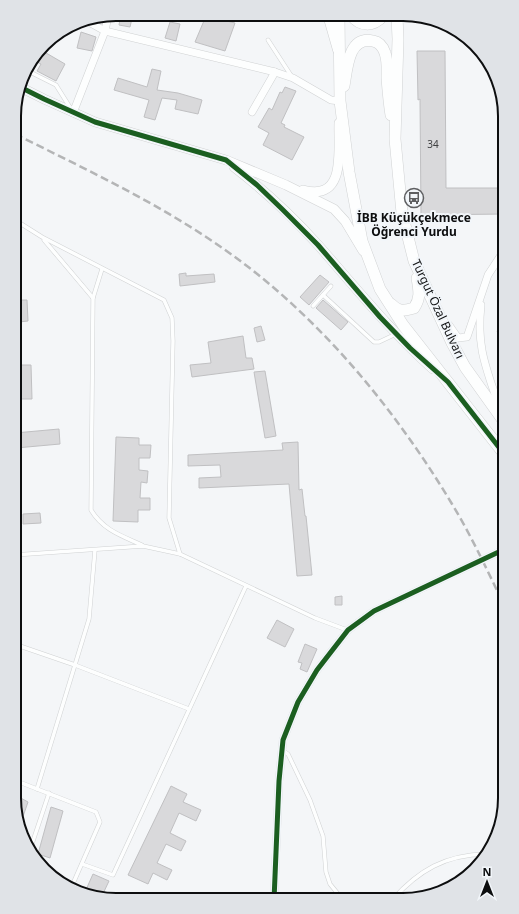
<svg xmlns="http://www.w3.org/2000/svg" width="519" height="914" font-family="'Noto Sans',sans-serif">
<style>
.building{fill:#d9d9db;stroke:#c0c0c2}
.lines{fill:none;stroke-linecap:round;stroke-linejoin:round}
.service-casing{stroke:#d0d2d3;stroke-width:4.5}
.minor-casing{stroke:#d0d2d3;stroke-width:8}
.tertiary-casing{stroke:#d0d2d3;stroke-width:10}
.secondary-casing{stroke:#d0d2d3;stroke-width:11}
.primary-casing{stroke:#d0d2d3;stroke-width:12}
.service{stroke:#fdfefe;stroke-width:3.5}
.minor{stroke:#fdfefe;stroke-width:7}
.tertiary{stroke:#fdfefe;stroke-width:9}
.secondary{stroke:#fdfefe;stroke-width:10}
.primary{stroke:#fdfefe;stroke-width:11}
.rail{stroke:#b4b5b6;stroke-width:2.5;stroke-dasharray:8 4;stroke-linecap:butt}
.cycleway-casing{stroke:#f2f6fa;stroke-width:8}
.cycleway{stroke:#1b5e20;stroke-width:5}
.labels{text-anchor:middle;stroke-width:4;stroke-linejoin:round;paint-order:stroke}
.number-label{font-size:10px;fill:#404142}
.poi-label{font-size:12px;font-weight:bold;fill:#0d0e0f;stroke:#f2f6fa}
.street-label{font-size:12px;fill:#0d0e0f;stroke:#f2f6fa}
.rim{fill:none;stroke:#0d0e0f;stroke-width:2}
</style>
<rect width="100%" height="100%" fill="#f4f6f8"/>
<g class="building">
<path d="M 121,14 L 133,14 L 130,27 L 119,25 Z"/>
<path d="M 206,16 L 235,23 L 225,51 L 195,42 Z"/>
<path d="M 170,22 L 180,24 L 176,41 L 165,38 Z"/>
<path d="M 81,32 L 96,37 L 92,51 L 77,48 Z"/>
<path d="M 41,50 L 65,64 L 56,81 L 37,71 L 41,64 L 33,60 Z"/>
<path d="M 417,51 L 445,51 L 446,188 L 505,188 L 505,214 L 421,215 L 420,99 L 418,100 Z"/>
<path d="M 152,69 L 161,71 L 157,90 L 178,93 L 202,100 L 198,114 L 175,109 L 177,100 L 162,98 L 155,120 L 144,117 L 149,100 L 114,90 L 118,78 L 147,87 Z"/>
<path d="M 285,87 L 296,91 L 281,123 L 285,125 L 284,127 L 304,137 L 292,160 L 263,145 L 269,133 L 258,127 L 269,108 L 272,110 L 280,92 L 282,93 Z"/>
<path d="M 186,273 L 186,276 L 214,274 L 215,282 L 180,286 L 179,274 Z"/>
<path d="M 320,275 L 329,282 L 309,305 L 300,297 Z"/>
<path d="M 18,300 L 27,300 L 28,321 L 19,322 Z"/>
<path d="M 323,300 L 348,322 L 341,330 L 316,308 Z"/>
<path d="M 261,326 L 265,340 L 257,342 L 254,328 Z"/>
<path d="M 505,326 L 505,344 L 497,331 Z"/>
<path d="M 243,336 L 246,358 L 252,358 L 254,369 L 192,377 L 190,365 L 211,363 L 208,342 Z"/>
<path d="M 16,365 L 31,365 L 32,399 L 16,399 Z"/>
<path d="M 265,371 L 276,436 L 265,438 L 254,372 Z"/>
<path d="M 59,429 L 60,444 L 16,448 L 15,433 Z"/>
<path d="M 116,437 L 139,438 L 139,445 L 151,445 L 150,458 L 139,458 L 139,470 L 148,471 L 147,483 L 141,482 L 140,498 L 150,498 L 150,510 L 138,510 L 138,522 L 113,521 Z"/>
<path d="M 298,442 L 299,490 L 302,489 L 305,516 L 306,516 L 312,575 L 297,576 L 289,484 L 199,488 L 199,478 L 221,477 L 220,465 L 188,466 L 188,455 L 283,450 L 282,443 Z"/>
<path d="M 40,513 L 41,523 L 23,524 L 23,514 Z"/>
<path d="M 342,596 L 342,605 L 335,605 L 335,597 Z"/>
<path d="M 277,620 L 294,629 L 285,647 L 267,638 Z"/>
<path d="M 305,644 L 317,649 L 307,672 L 300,669 L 302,663 L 298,662 Z"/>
<path d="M 171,786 L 187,794 L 183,802 L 201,810 L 196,821 L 179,813 L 170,833 L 186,841 L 181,851 L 166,844 L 157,863 L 172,870 L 167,880 L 153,873 L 148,884 L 128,875 Z"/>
<path d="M 19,797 L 28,802 L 19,828 L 16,807 Z"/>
<path d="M 51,807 L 63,811 L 50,858 L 38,854 Z"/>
<path d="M 93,874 L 109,881 L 101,898 L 85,892 Z"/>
</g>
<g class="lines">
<g class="service-casing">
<g id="service">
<path d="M 268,40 L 292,77"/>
<path d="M 23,77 L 32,73 L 56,85 L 71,109"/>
<path d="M 15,220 L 42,237 L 164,300 L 172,318 L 173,341 L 169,518 L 180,554"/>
<path d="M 44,240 L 93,298"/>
<path d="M 102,269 L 93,298 L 91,510 C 103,530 122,536 142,545"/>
<path d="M 323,295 L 374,342 L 379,342 L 396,334"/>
<path d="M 313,306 L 331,286"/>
<path d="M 14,555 L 143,546 L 180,554 L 315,618 L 347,630"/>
<path d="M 14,644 L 75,665 L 189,709"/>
<path d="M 282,750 L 288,754 L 310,800 L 323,836 L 326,872 L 330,884 L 343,900"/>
<path d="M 14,780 L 96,812 L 100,822 L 72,886"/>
<path d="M 37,789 L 89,619 L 95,550"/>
<path d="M 31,847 L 49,793"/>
<path d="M 82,864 L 113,875 L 246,586"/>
<path d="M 392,900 C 419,870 445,855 486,854"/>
</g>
</g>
<g class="minor-casing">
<g id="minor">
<path d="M 85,20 L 105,31 L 275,72 L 293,78 L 331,100 L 340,101"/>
<path d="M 252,112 L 275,72"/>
<path d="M 73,113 L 105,31 L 108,16"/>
<path d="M 481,305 C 476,351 488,371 501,413"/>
<path d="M 449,325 L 458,338 L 467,337 L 488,275 L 505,249"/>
<path d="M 274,900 L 279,781 L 283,740 L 298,702 L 317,670 L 348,630 L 374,611 L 505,549"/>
</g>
</g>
<g class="tertiary-casing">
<g id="tertiary">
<path d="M 20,87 L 44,99 L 95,122 L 226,160 L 286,185 L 334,209 L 345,221 L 363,251"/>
<path d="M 234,167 C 265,191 294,218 319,246 C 356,288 391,332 433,369"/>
<path d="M 303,190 C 347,202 338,150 339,123"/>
</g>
</g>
<g class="secondary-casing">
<path id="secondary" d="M 328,15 L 338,50"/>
</g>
<g class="primary-casing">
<g id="primary">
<path d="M 339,15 L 340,101 L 349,172 L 362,241 L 380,289 L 403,325 L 505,455"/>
<path d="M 351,15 C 360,27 373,27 383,16"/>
<path d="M 397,16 L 398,39 L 395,139 L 402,213 L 414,261 L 452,343 L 465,367 L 505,423"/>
<path d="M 344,86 C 347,70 348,35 373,41 C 379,42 383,47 385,53 C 388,61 387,70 387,78 C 388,91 389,103 391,115"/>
<path d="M 391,304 C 399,312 404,311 414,308 C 421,298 419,290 417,278"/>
</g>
</g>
<use href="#service" class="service"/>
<use href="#minor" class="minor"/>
<use href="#tertiary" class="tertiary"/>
<use href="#secondary" class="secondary"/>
<use href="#primary" class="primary"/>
<path class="rail" d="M 15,134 C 83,168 152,200 215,243 C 312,308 392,404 452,504 C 472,537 488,572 505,607"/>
<g class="cycleway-casing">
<g id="cycleway">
<path d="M 20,87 L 44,99 L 95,122 L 226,160 L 257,185 L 282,209 L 318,245 L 380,317 L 410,348 L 448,382 L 505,455"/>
<path d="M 274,900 L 279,781 L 283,740 L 298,702 L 317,670 L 348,630 L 374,611 L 505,549"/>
</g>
</g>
<use href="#cycleway" class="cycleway"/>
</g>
<defs>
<g id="bus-ring" transform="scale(1)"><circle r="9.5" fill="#f2f6fa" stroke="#5e5f61" stroke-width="1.5"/><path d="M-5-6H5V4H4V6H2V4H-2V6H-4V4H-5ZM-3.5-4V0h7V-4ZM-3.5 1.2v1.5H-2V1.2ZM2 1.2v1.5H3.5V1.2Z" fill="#5e5f61"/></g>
</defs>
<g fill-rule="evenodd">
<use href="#bus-ring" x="414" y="198"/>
</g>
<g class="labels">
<g class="number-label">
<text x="433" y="148">34</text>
</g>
<g class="poi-label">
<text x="414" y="222">İBB Küçükçekmece<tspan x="414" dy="14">Öğrenci Yurdu</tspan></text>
</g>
<g class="street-label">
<text transform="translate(438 309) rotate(65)" y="4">Turgut Özal Bulvarı</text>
</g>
</g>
<path d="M0 0H519V914H0ZM116 21H403A95 95 0 0 1 498 116V798A95 95 0 0 1 403 893H116A95 95 0 0 1 21 798V116A95 95 0 0 1 116 21Z" fill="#e0e3e7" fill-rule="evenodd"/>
<path class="rim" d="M116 21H403A95 95 0 0 1 498 116V798A95 95 0 0 1 403 893H116A95 95 0 0 1 21 798V116A95 95 0 0 1 116 21Z"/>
<g transform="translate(487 882)" stroke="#f2f6fa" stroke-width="3" paint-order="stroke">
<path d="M0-3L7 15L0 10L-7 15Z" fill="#0d0e0f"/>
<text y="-6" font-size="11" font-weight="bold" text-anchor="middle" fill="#0d0e0f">N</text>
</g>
</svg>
